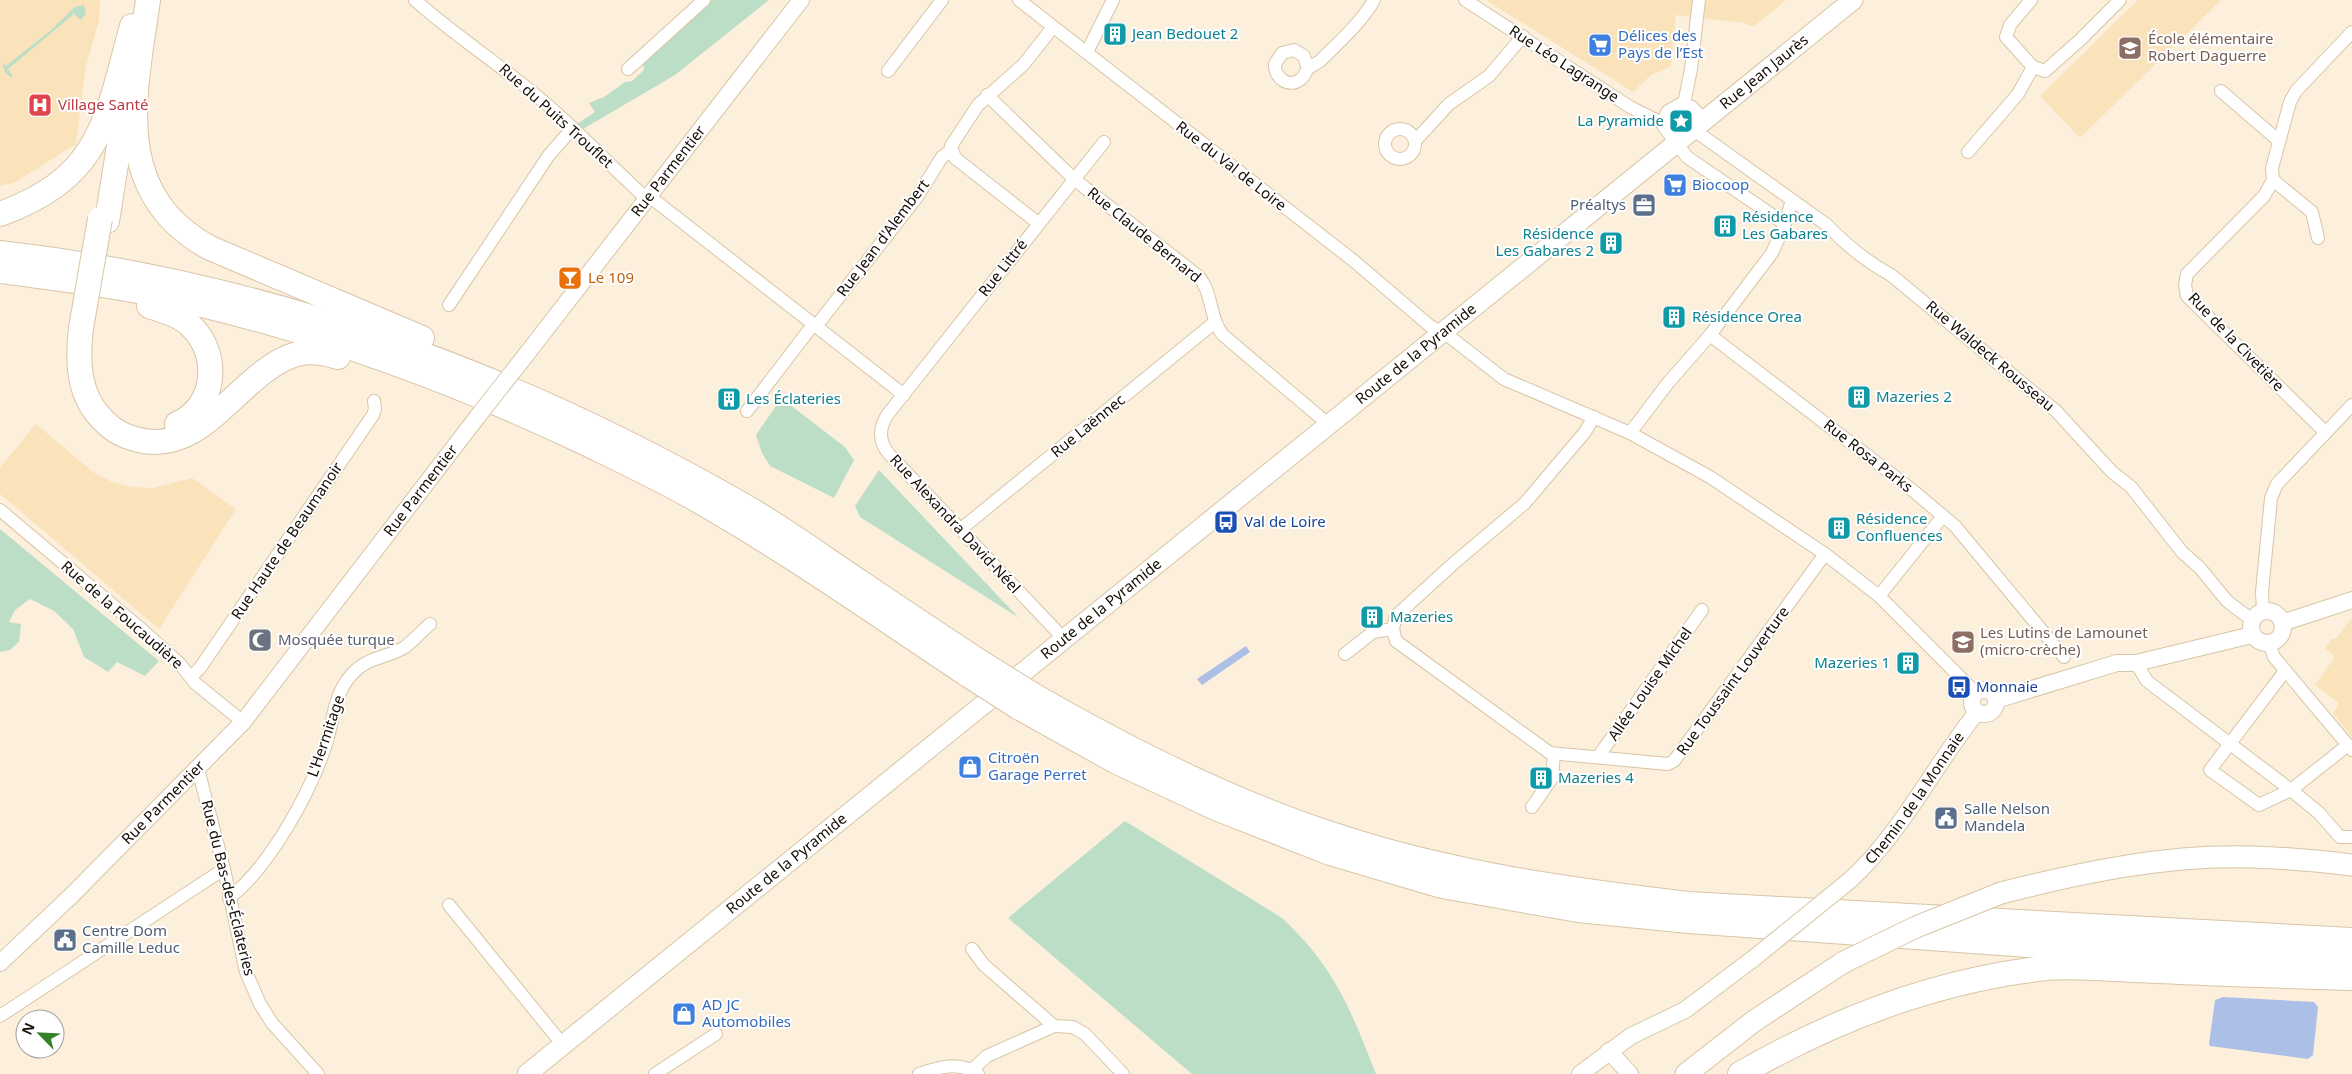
<svg xmlns="http://www.w3.org/2000/svg" width="2352" height="1074" font-family="'Noto Sans',sans-serif">
<style>
.built{fill:#fae3bb}
.green{fill:#bcdec7}
.water{fill:#acbfe6}
.lines{fill:none;stroke-linecap:round;stroke-linejoin:round}
.minor-casing{stroke:#d8c5a5;stroke-width:14}
.tertiary-casing{stroke:#d8c5a5;stroke-width:18}
.secondary-casing{stroke:#d8c5a5;stroke-width:21}
.trunk-casing{stroke:#d8c5a5;stroke-width:23}
.motorway-casing{stroke:#d8c5a5;stroke-width:26}
.minor{stroke:#fff;stroke-width:12}
.tertiary{stroke:#fff;stroke-width:16}
.secondary{stroke:#fff;stroke-width:19}
.trunk{stroke:#fff;stroke-width:21}
.motorway{stroke:#fff;stroke-width:24}
.tertiary-bridge-casing{stroke:#d8c5a5;stroke-width:18;stroke-linecap:butt}
.trunk-bridge-casing{stroke:#d8c5a5;stroke-width:23;stroke-linecap:butt}
.motorway-bridge-casing{stroke:#d8c5a5;stroke-width:26;stroke-linecap:butt}
.tertiary-bridge{stroke:#fff;stroke-width:16}
.trunk-bridge{stroke:#fff;stroke-width:21}
.motorway-bridge{stroke:#fff;stroke-width:24}
.labels{text-anchor:middle;stroke-width:4;stroke-linejoin:round;paint-order:stroke}
.culture-label{font-size:15px;fill:#0d838f;stroke:#fff;text-anchor:start}
.shop-label{font-size:15px;fill:#366cbe;stroke:#fff;text-anchor:start}
.education-label{font-size:15px;fill:#785e54;stroke:#fff;text-anchor:start}
.street-label{font-size:15px;fill:#150e04;stroke:#fff}
.health-label{font-size:15px;fill:#be3a42;stroke:#fff;text-anchor:start}
.service-label{font-size:15px;fill:#4e5e75;stroke:#fff;text-anchor:start}
.food-label{font-size:15px;fill:#c56008;stroke:#fff;text-anchor:start}
.transit-label{font-size:15px;fill:#164399;stroke:#fff;text-anchor:start}
.worship-label{font-size:15px;fill:#5b616d;stroke:#fff;text-anchor:start}
</style>
<rect width="100%" height="100%" fill="#fcf0dd"/>
<g class="built">
<path d="M 0,0 L 100,0 L 99,21 L 86,66 L 76,144 L 14,183 L 0,186 Z"/>
<path d="M 1486,0 L 1786,0 L 1753,27 L 1743,23 L 1676,15 L 1671,66 L 1651,75 L 1633,92 Z"/>
<path d="M 2138,0 L 2221,0 L 2080,138 L 2040,96 Z"/>
<path d="M 36,424 L 93,472 L 112,482 L 133,487 L 153,488 L 192,478 L 236,509 L 159,629 L 0,494 L 0,468 Z"/>
<path d="M 2352,618 L 2352,737 L 2333,713 L 2339,703 L 2315,685 L 2335,657 L 2325,648 L 2332,639 L 2336,639 Z"/>
</g>
<g class="green">
<path d="M 712,0 L 769,0 L 675,75 L 583,129 L 577,124 L 595,112 L 589,103 L 604,97 L 625,82 L 632,81 L 644,70 L 643,64 Z"/>
<path d="M 84,5 L 86,14 L 81,20 L 74,14 L 8,69 L 13,77 C 7,78 2,68 3,63 L 6,66 L 51,30 L 75,7 Z"/>
<path d="M 778,403 L 789,404 L 845,447 L 854,460 L 834,498 L 770,466 L 762,453 L 756,435 Z"/>
<path d="M 879,470 L 1019,618 L 860,517 L 855,506 Z"/>
<path d="M 0,529 L 159,661 L 145,676 L 117,662 L 108,672 L 84,657 L 73,629 L 54,611 L 30,599 L 15,610 L 9,622 L 21,624 L 19,642 L 10,650 L 0,652 Z"/>
<path d="M 1125,821 L 1282,918 C 1334,966 1351,1010 1376,1074 L 1192,1074 L 1008,918 Z"/>
</g>
<g class="water">
<path d="M 1246,646 L 1250,652 L 1202,685 L 1197,679 Z"/>
<path d="M 2223,997 L 2314,1002 L 2318,1007 L 2313,1055 L 2308,1059 L 2210,1046 L 2209,1044 L 2215,1000 Z"/>
</g>
<g class="lines">
<g class="minor-casing">
<g id="minor">
<path d="M 415,0 C 454,35 498,63 538,97 C 576,128 610,166 647,199"/>
<path d="M 1019,0 L 1354,261 L 1430,326 L 1450,337 L 1504,379 L 1630,433 L 1710,477 L 1825,554 L 1879,596 L 1976,693"/>
<path d="M 1465,0 L 1630,107 L 1664,124"/>
<path d="M 2031,0 L 2010,25 L 2006,37 L 2033,67 L 2045,71 L 2080,40 L 2120,0"/>
<path d="M 1087,52 L 1113,0"/>
<path d="M 628,69 L 704,0"/>
<path d="M 1308,69 L 1304,56 L 1294,50 L 1282,53 L 1275,64 C 1274,78 1289,89 1301,79 C 1305,76 1305,73 1307,70 C 1310,66 1316,64 1320,61 C 1339,42 1361,23 1374,0"/>
<path d="M 888,71 L 942,0"/>
<path d="M 2221,91 L 2279,141"/>
<path d="M 987,95 L 1074,179 L 1198,276 C 1213,292 1209,318 1223,335 L 1328,424"/>
<path d="M 1684,104 L 1691,69 L 1699,0"/>
<path d="M 1705,121 L 1692,107 L 1681,104 L 1668,111 L 1665,117 L 1664,127 L 1687,157 L 1785,224"/>
<circle cx="1400" cy="144" r="15"/>
<path d="M 1694,130 L 1827,225 C 1846,245 1867,262 1891,275 L 2056,411 L 2112,472 L 2131,487 L 2182,552 L 2200,568 L 2227,601 L 2252,620"/>
<path d="M 1415,141 L 1449,104 L 1489,76 L 1523,36"/>
<path d="M 1968,152 L 2018,94 L 2033,67"/>
<path d="M 2273,180 L 2312,212 L 2318,238"/>
<path d="M 649,196 L 904,395"/>
<path d="M 1038,223 L 955,158 L 951,146 L 978,105 L 1024,64 L 1053,27"/>
<path d="M 449,305 L 549,155 L 572,129"/>
<path d="M 1710,335 L 1911,489 L 1955,526 L 2064,657"/>
<path d="M 747,411 L 809,330 L 821,320 L 917,197 L 942,157 L 951,150"/>
<path d="M 2325,432 L 2187,296 L 2185,285 L 2187,274 L 2264,196 L 2273,180 L 2272,168 L 2290,102 L 2296,91 L 2352,32"/>
<path d="M 1630,433 L 1668,383 L 1710,335 L 1772,253 L 1785,224 L 1792,200"/>
<path d="M 0,510 L 140,628 L 180,664 L 195,683 L 243,722"/>
<path d="M 961,529 L 1215,322"/>
<path d="M 1879,596 L 1943,516"/>
<path d="M 2263,611 L 2262,592 L 2271,498 L 2277,484 L 2352,405"/>
<path d="M 1393,629 L 1396,641 L 1550,753 L 1668,764 L 1674,761 L 1825,554"/>
<path d="M 1064,639 L 889,454 C 878,441 879,427 888,414 L 1104,142"/>
<path d="M 2269,643 L 2274,657 L 2352,750"/>
<path d="M 1345,654 L 1373,632 L 1393,629 L 1396,616 L 1454,563 L 1525,503 L 1585,432 L 1594,417"/>
<path d="M 2136,663 L 2147,681 L 2291,790 L 2348,745"/>
<path d="M 2285,671 L 2210,770 L 2259,805 L 2291,790 L 2319,813 L 2340,837 L 2352,837"/>
<path d="M 191,677 L 200,668 L 373,415 L 375,409 L 374,401"/>
<path d="M 1598,757 L 1702,610"/>
<path d="M 198,769 L 224,869 L 246,972 L 260,1004 L 272,1023 L 318,1074"/>
<path d="M 1532,807 L 1552,778 L 1554,754"/>
<path d="M 229,898 C 270,867 312,790 327,741 C 334,717 334,694 352,674 C 368,656 388,658 405,647 C 414,640 422,631 430,624"/>
<path d="M 449,905 L 563,1045"/>
<path d="M 972,949 L 984,965 L 1054,1026 L 1073,1027 L 1085,1034 L 1123,1074"/>
<path d="M 0,1016 L 224,869"/>
<path d="M 972,1070 L 987,1056 L 1054,1026"/>
<path d="M 655,1074 L 716,1034"/>
<path d="M 919,1074 C 939,1067 959,1061 978,1074"/>
</g>
</g>
<g class="tertiary-casing">
<g id="tertiary">
<path id="s1" d="M 522,360 L 801,0"/>
<circle cx="2267" cy="627" r="16"/>
<path d="M 2282,623 L 2352,600"/>
<circle cx="1984" cy="702" r="12"/>
<path d="M 1996,700 L 2117,663 L 2136,663 L 2252,635"/>
<path id="s2" d="M 1849,881 C 1901,834 1933,767 1977,712"/>
<path id="s3" d="M 0,963 L 71,896 L 243,722 L 478,416"/>
<path d="M 1609,1051 L 1630,1074"/>
<path d="M 1580,1074 L 1631,1036 L 1685,1010 L 1754,958"/>
</g>
</g>
<g class="secondary-casing">
<g id="secondary">
<path id="s4" d="M 527,1074 L 1853,0"/>
</g>
</g>
<g class="trunk-casing">
<g id="trunk">
<path d="M 2001,893 C 2084,872 2168,854 2253,857 C 2286,858 2319,861 2352,865"/>
<path d="M 1686,1074 L 1754,1021 L 1844,962"/>
</g>
</g>
<g class="motorway-casing">
<g id="motorway">
<path d="M 148,0 C 135,93 109,193 210,248 L 422,338"/>
<path d="M 0,214 C 102,177 106,120 132,26"/>
<path d="M 107,221 L 124,114"/>
<path d="M 0,253 C 266,283 514,373 746,507 C 786,530 824,558 863,584 C 901,610 941,636 980,662"/>
<path d="M 0,271 C 51,278 102,283 153,294 C 302,325 448,378 585,443 C 620,460 656,477 690,496 C 786,550 876,614 968,675"/>
<path d="M 149,306 C 164,311 180,315 191,326 C 221,355 216,407 177,424"/>
<path d="M 81,328 C 77,361 78,396 103,420 C 113,431 125,437 139,440 C 206,456 240,370 297,354 C 311,350 325,353 338,357"/>
<path d="M 1033,695 C 1130,751 1231,802 1337,836 C 1452,874 1570,890 1688,904 L 2352,940"/>
<path d="M 1018,707 L 1115,761 L 1218,809 L 1330,853 L 1442,886 L 1578,910 L 1689,921 L 2029,945 L 2352,962"/>
<path d="M 1740,1074 C 1830,1022 1926,984 2030,970 C 2070,964 2118,970 2158,971 C 2222,974 2286,976 2351,978"/>
</g>
</g>
<use href="#minor" class="minor"/>
<use href="#tertiary" class="tertiary"/>
<use href="#secondary" class="secondary"/>
<use href="#trunk" class="trunk"/>
<use href="#motorway" class="motorway"/>
<g class="tertiary-bridge-casing">
<g id="tertiary-bridge">
<path d="M 478,416 L 522,360"/>
<path d="M 1754,958 L 1849,881"/>
</g>
</g>
<g class="trunk-bridge-casing">
<path id="trunk-bridge" d="M 1844,962 L 1916,927 L 2001,893"/>
</g>
<g class="motorway-bridge-casing">
<g id="motorway-bridge">
<path d="M 81,328 L 100,219"/>
<path d="M 980,662 L 1033,695"/>
<path d="M 968,675 L 1018,707"/>
</g>
</g>
<use href="#tertiary-bridge" class="tertiary-bridge"/>
<use href="#trunk-bridge" class="trunk-bridge"/>
<use href="#motorway-bridge" class="motorway-bridge"/>
</g>
<defs>
<g id="building-square" transform="scale(1.25)"><rect x="-9" y="-9" width="18" height="18" rx="4" fill="#0f9aa8" stroke="#fff"/><path d="M-4-6H4V6H1V3H-1V6H-4ZM-2.5-4.3h1.7v1.8h-1.7ZM.8-4.3h1.7v1.8H.8ZM-2.5-1h1.7V.8h-1.7ZM.8-1h1.7V.8H.8Z" fill="#fff"/></g>
<g id="supermarket-square" transform="scale(1.25)"><rect x="-9" y="-9" width="18" height="18" rx="4" fill="#3f7fe0" stroke="#fff"/><path d="M-6-5.5h2.5l.6 2H6L4.5 2H-2.5L-4.4-4H-6ZM-1.5 3.2a1.3 1.3 0 1 0 .1 0ZM3 3.2a1.3 1.3 0 1 0 .1 0Z" fill="#fff"/></g>
<g id="school-square" transform="scale(1.25)"><rect x="-9" y="-9" width="18" height="18" rx="4" fill="#8d6e63" stroke="#fff"/><path d="M0-5L7-2L0 1L-7-2ZM-4 1L0 2.5L4 1V4Q0 6-4 4Z" fill="#fff"/></g>
<g id="hospital-square" transform="scale(1.25)"><rect x="-9" y="-9" width="18" height="18" rx="4" fill="#e0444e" stroke="#fff"/><path d="M-5-5h3v3.5h4V-5h3V5h-3V1.5h-4V5h-3Z" fill="#fff"/></g>
<g id="sight-square" transform="scale(1.25)"><rect x="-9" y="-9" width="18" height="18" rx="4" fill="#0f9aa8" stroke="#fff"/><path d="M0-6L1.8-2.2L6-1.7L2.9 1.2L3.7 5.4L0 3.3L-3.7 5.4L-2.9 1.2L-6-1.7L-1.8-2.2Z" fill="#fff"/></g>
<g id="office-square" transform="scale(1.25)"><rect x="-9" y="-9" width="18" height="18" rx="4" fill="#5c6f8a" stroke="#fff"/><path d="M-6-3h4V-5.5h4V-3h4V5H-6ZM-1-4.5V-3h2v-1.5ZM-6 0V1H6V0Z" fill="#fff"/></g>
<g id="bar-square" transform="scale(1.25)"><rect x="-9" y="-9" width="18" height="18" rx="4" fill="#e8710a" stroke="#fff"/><path d="M-6-5H6L.8 .8V4.5H3.5V6h-7V4.5H-.8V.8Z" fill="#fff"/></g>
<g id="bus-square" transform="scale(1.25)"><rect x="-9" y="-9" width="18" height="18" rx="4" fill="#1a4fb4" stroke="#fff"/><path d="M-5-6H5V4H4V6H2V4H-2V6H-4V4H-5ZM-3.5-4V0h7V-4ZM-3.5 1.2v1.5H-2V1.2ZM2 1.2v1.5H3.5V1.2Z" fill="#fff"/></g>
<g id="mosque-square" transform="scale(1.25)"><rect x="-9" y="-9" width="18" height="18" rx="4" fill="#6b7280" stroke="#fff"/><path d="M3.5-4.9A6 6 0 1 0 3.5 4.9A5 5 0 1 1 3.5-4.9Z" fill="#fff"/></g>
<g id="shop-square" transform="scale(1.25)"><rect x="-9" y="-9" width="18" height="18" rx="4" fill="#3f7fe0" stroke="#fff"/><path d="M-5-2.5h2.3a2.7 3.5 0 0 1 5.4 0H5L5.5 6h-11ZM-1.5-2.5h3a1.5 2.3 0 0 0-3 0Z" fill="#fff"/></g>
<g id="civic-square" transform="scale(1.25)"><rect x="-9" y="-9" width="18" height="18" rx="4" fill="#5c6f8a" stroke="#fff"/><path d="M-.6-6.5H3V-4.5H.6V-3L4-1V1h2V6H-6V1h2V-1L-.6-3ZM-1.2 2.5V6h2.4V2.5Z" fill="#fff"/></g>
</defs>
<g fill-rule="evenodd">
<use href="#building-square" x="1115" y="34"/>
<use href="#supermarket-square" x="1600" y="45"/>
<use href="#school-square" x="2130" y="48"/>
<use href="#hospital-square" x="40" y="105"/>
<use href="#sight-square" x="1681" y="121"/>
<use href="#supermarket-square" x="1675" y="185"/>
<use href="#office-square" x="1644" y="205"/>
<use href="#building-square" x="1725" y="226"/>
<use href="#building-square" x="1611" y="243"/>
<use href="#bar-square" x="570" y="278"/>
<use href="#building-square" x="1674" y="317"/>
<use href="#building-square" x="1859" y="397"/>
<use href="#building-square" x="729" y="399"/>
<use href="#bus-square" x="1226" y="522"/>
<use href="#building-square" x="1839" y="528"/>
<use href="#building-square" x="1372" y="617"/>
<use href="#mosque-square" x="260" y="640"/>
<use href="#school-square" x="1963" y="642"/>
<use href="#building-square" x="1908" y="663"/>
<use href="#bus-square" x="1959" y="687"/>
<use href="#shop-square" x="970" y="767"/>
<use href="#building-square" x="1541" y="778"/>
<use href="#civic-square" x="1946" y="818"/>
<use href="#civic-square" x="65" y="940"/>
<use href="#shop-square" x="684" y="1014"/>
</g>
<g class="labels">
<g class="culture-label">
<text x="1132" y="39">Jean Bedouet 2</text>
<text x="1664" y="126" text-anchor="end">La Pyramide</text>
<text x="1742" y="222">Résidence<tspan x="1742" dy="17">Les Gabares</tspan></text>
<text x="1594" y="239" text-anchor="end">Résidence<tspan x="1594" dy="17">Les Gabares 2</tspan></text>
<text x="1692" y="322">Résidence Orea</text>
<text x="1876" y="402">Mazeries 2</text>
<text x="746" y="404">Les Éclateries</text>
<text x="1856" y="524">Résidence<tspan x="1856" dy="17">Confluences</tspan></text>
<text x="1390" y="622">Mazeries</text>
<text x="1890" y="668" text-anchor="end">Mazeries 1</text>
<text x="1558" y="783">Mazeries 4</text>
</g>
<g class="shop-label">
<text x="1618" y="41">Délices des<tspan x="1618" dy="17">Pays de l’Est</tspan></text>
<text x="1692" y="190">Biocoop</text>
<text x="988" y="763">Citroën<tspan x="988" dy="17">Garage Perret</tspan></text>
<text x="702" y="1010">AD JC<tspan x="702" dy="17">Automobiles</tspan></text>
</g>
<g class="education-label">
<text x="2148" y="44">École élémentaire<tspan x="2148" dy="17">Robert Daguerre</tspan></text>
<text x="1980" y="638">Les Lutins de Lamounet<tspan x="1980" dy="17">(micro-crèche)</tspan></text>
</g>
<g class="street-label">
<text transform="translate(1564 64) rotate(33)" y="5">Rue Léo Lagrange</text>
<text dy="5" stroke="none"><textPath href="#s4" startOffset="1592">Rue Jean Jaurès</textPath></text>
<text transform="translate(556 116) rotate(42)" y="5">Rue du Puits Trouflet</text>
<text transform="translate(1231 166) rotate(38)" y="5">Rue du Val de Loire</text>
<text dy="5" stroke="none"><textPath href="#s1" startOffset="239">Rue Parmentier</textPath></text>
<text transform="translate(1144 235) rotate(39)" y="5">Rue Claude Bernard</text>
<text transform="translate(883 238) rotate(-53)" y="5">Rue Jean d'Alembert</text>
<text transform="translate(1003 268) rotate(-52)" y="5">Rue Littré</text>
<text transform="translate(2236 342) rotate(46)" y="5">Rue de la Civetière</text>
<text dy="5" stroke="none"><textPath href="#s4" startOffset="1144">Route de la Pyramide</textPath></text>
<text transform="translate(1990 356) rotate(40)" y="5">Rue Waldeck Rousseau</text>
<text transform="translate(1088 426) rotate(-39)" y="5">Rue Laënnec</text>
<text transform="translate(1868 456) rotate(38)" y="5">Rue Rosa Parks</text>
<text dy="5" stroke="none"><textPath href="#s3" startOffset="634">Rue Parmentier</textPath></text>
<text transform="translate(955 524) rotate(47)" y="5">Rue Alexandra David-Néel</text>
<text transform="translate(287 541) rotate(-56)" y="5">Rue Haute de Beaumanoir</text>
<text dy="5" stroke="none"><textPath href="#s4" startOffset="739">Route de la Pyramide</textPath></text>
<text transform="translate(122 615) rotate(41)" y="5">Rue de la Foucaudière</text>
<text transform="translate(1733 681) rotate(-54)" y="5">Rue Toussaint Louverture</text>
<text transform="translate(1650 684) rotate(-55)" y="5">Allée Louise Michel</text>
<text transform="translate(326 736) rotate(-71)" y="5">L'Hermitage</text>
<text dy="5" stroke="none"><textPath href="#s2" startOffset="106">Chemin de la Monnaie</textPath></text>
<text dy="5" stroke="none"><textPath href="#s3" startOffset="229">Rue Parmentier</textPath></text>
<text dy="5" stroke="none"><textPath href="#s4" startOffset="334">Route de la Pyramide</textPath></text>
<text transform="translate(228 888) rotate(76)" y="5">Rue du Bas-des-Éclateries</text>
</g>
<g class="health-label">
<text x="58" y="110">Village Santé</text>
</g>
<g class="service-label">
<text x="1626" y="210" text-anchor="end">Préaltys</text>
<text x="1964" y="814">Salle Nelson<tspan x="1964" dy="17">Mandela</tspan></text>
<text x="82" y="936">Centre Dom<tspan x="82" dy="17">Camille Leduc</tspan></text>
</g>
<g class="food-label">
<text x="588" y="283">Le 109</text>
</g>
<g class="transit-label">
<text x="1244" y="527">Val de Loire</text>
<text x="1976" y="692">Monnaie</text>
</g>
<g class="worship-label">
<text x="278" y="645">Mosquée turque</text>
</g>
</g>
<g transform="translate(40 1034) rotate(294)"><circle r="24" fill="#ffffff" stroke="#a19f9b"/>
<path d="M0-4L9 19L0 12L-9 19Z" fill="#358129"/>
<text y="-8" font-size="14" font-weight="bold" text-anchor="middle" fill="#150e04">N</text>
</g>
</svg>
